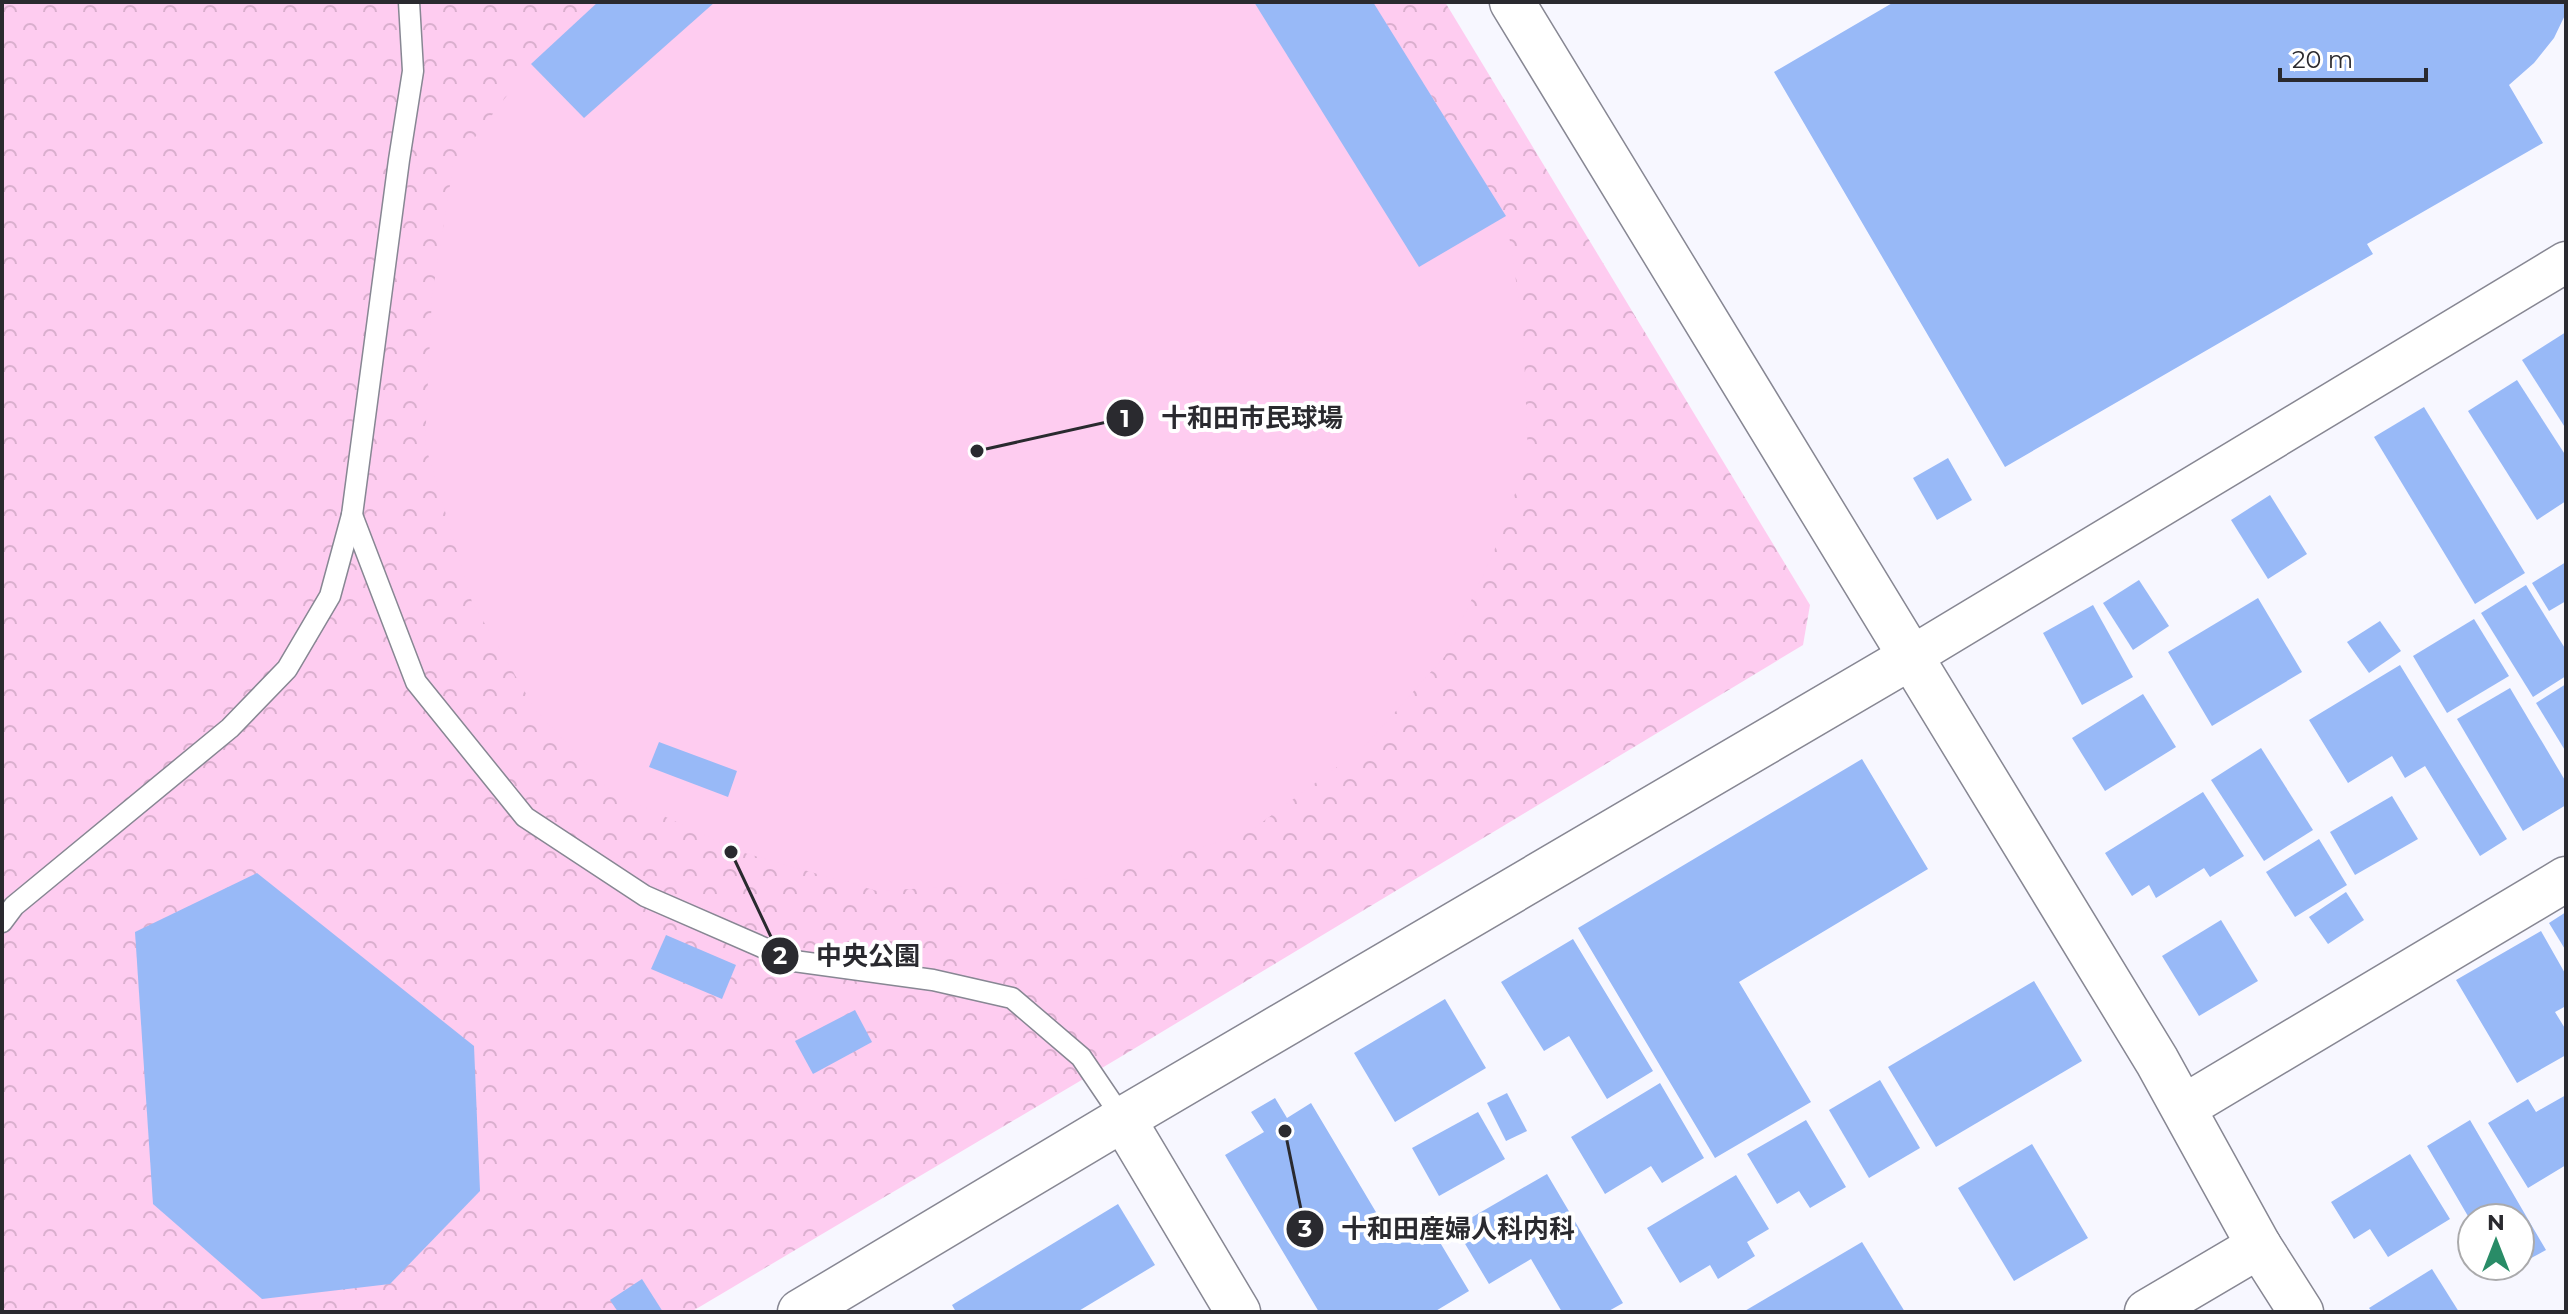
<svg xmlns="http://www.w3.org/2000/svg" width="2568" height="1314" font-family="Montserrat,'Noto Sans JP',sans-serif">
<style>
.forest{fill:url(#forest-crowns)}
.garden{fill:#feccf0}
.building{fill:#98b9f7}
.lines{fill:none;stroke-linecap:round;stroke-linejoin:round}
.lane-casing{stroke:#878793;stroke-width:23}
.street-casing{stroke:#878793;stroke-width:43}
.secondary-casing{stroke:#878793;stroke-width:47}
.lane{stroke:#fff;stroke-width:20}
.street{stroke:#fff;stroke-width:40}
.secondary{stroke:#fff;stroke-width:44}
.leader{fill:none;stroke:#2a2a2f;stroke-width:3}
.callout-dot{fill:#2a2a2f;stroke:#fff;stroke-width:3}
.mark-label{font-size:24px;text-anchor:middle;font-weight:bold;fill:#fff}
.callout-label{font-size:26px;text-anchor:middle;font-weight:bold;fill:#2a2a2f;stroke:#fff;stroke-width:8;stroke-linejoin:round;paint-order:stroke}
</style>
<defs>
<pattern id="forest-crowns" width="20" height="18" patternUnits="userSpaceOnUse" patternTransform="scale(2)"><rect width="20" height="18" fill="#feccf0"/><path d="M2 6a3 3 0 1 1 6 0M12 15a3 3 0 1 1 6 0" fill="none" stroke="#daafce"/></pattern>
</defs>
<rect width="100%" height="100%" fill="#f7f7ff"/>
<path class="forest" d="M 2,2 L 1445,2 L 1810,605 L 1803,645 L 1117,1059 L 691,1312 L 2,1312 Z"/>
<path class="garden" d="M 598,2 L 1373,2 L 1506,216 L 1523,326 L 1528,458 L 1493,554 L 1445,656 L 1363,748 L 1246,834 L 1097,878 L 877,891 L 741,852 L 610,791 L 535,709 L 472,602 L 425,444 L 432,296 L 453,166 L 531,64 Z"/>
<g class="building">
<path d="M 598,2 L 715,2 L 584,118 L 531,64 Z"/>
<path d="M 1254,2 L 1373,2 L 1506,216 L 1419,267 Z"/>
<path d="M 1894,2 L 2566,2 L 2566,13 L 2554,38 L 2534,63 L 2509,85 L 2543,143 L 2367,244 L 2373,254 L 2005,467 L 1774,72 Z"/>
<path d="M 2566,332 L 2566,429 L 2522,360 Z"/>
<path d="M 2517,380 L 2566,456 L 2566,501 L 2537,520 L 2468,411 Z"/>
<path d="M 2424,407 L 2525,573 L 2475,604 L 2374,437 Z"/>
<path d="M 1948,458 L 1972,500 L 1937,520 L 1913,478 Z"/>
<path d="M 2270,495 L 2307,554 L 2268,579 L 2231,520 Z"/>
<path d="M 2566,562 L 2566,601 L 2549,611 L 2532,583 Z"/>
<path d="M 2139,580 L 2169,626 L 2133,650 L 2103,603 Z"/>
<path d="M 2526,585 L 2566,650 L 2566,676 L 2533,697 L 2481,613 Z"/>
<path d="M 2258,598 L 2302,672 L 2212,726 L 2168,652 Z"/>
<path d="M 2093,605 L 2133,677 L 2082,705 L 2043,633 Z"/>
<path d="M 2474,619 L 2509,676 L 2447,713 L 2413,656 Z"/>
<path d="M 2380,621 L 2401,651 L 2369,673 L 2347,642 Z"/>
<path d="M 2400,665 L 2507,839 L 2480,856 L 2425,766 L 2405,778 L 2392,756 L 2348,783 L 2309,720 Z"/>
<path d="M 2566,684 L 2566,752 L 2536,703 Z"/>
<path d="M 2510,688 L 2566,782 L 2566,805 L 2523,831 L 2457,719 Z"/>
<path d="M 2143,694 L 2176,747 L 2105,791 L 2072,738 Z"/>
<path d="M 659,742 L 737,771 L 728,797 L 649,767 Z"/>
<path d="M 2261,748 L 2313,830 L 2264,861 L 2211,780 Z"/>
<path d="M 1862,759 L 1928,869 L 1739,982 L 1811,1102 L 1715,1158 L 1578,928 Z"/>
<path d="M 2203,792 L 2244,856 L 2210,877 L 2204,868 L 2156,898 L 2149,885 L 2132,896 L 2105,853 Z"/>
<path d="M 2392,796 L 2418,839 L 2355,875 L 2330,832 Z"/>
<path d="M 2319,839 L 2347,885 L 2295,917 L 2266,872 Z"/>
<path d="M 257,873 L 474,1046 L 480,1191 L 390,1284 L 262,1299 L 153,1204 L 135,932 Z"/>
<path d="M 2346,892 L 2364,920 L 2328,944 L 2309,917 Z"/>
<path d="M 2566,912 L 2566,951 L 2549,923 Z"/>
<path d="M 2221,920 L 2258,981 L 2199,1016 L 2162,956 Z"/>
<path d="M 2541,931 L 2566,975 L 2566,1006 L 2555,1012 L 2566,1030 L 2566,1055 L 2517,1083 L 2456,980 Z"/>
<path d="M 666,935 L 736,965 L 722,999 L 651,969 Z"/>
<path d="M 1573,939 L 1653,1071 L 1607,1099 L 1569,1036 L 1544,1051 L 1501,982 Z"/>
<path d="M 2034,981 L 2082,1061 L 1936,1147 L 1888,1067 Z"/>
<path d="M 1445,999 L 1486,1068 L 1395,1122 L 1354,1053 Z"/>
<path d="M 855,1010 L 872,1042 L 813,1074 L 795,1041 Z"/>
<path d="M 1880,1080 L 1920,1148 L 1869,1178 L 1829,1110 Z"/>
<path d="M 1660,1083 L 1704,1158 L 1662,1183 L 1651,1166 L 1605,1194 L 1571,1137 Z"/>
<path d="M 1507,1093 L 1527,1131 L 1506,1141 L 1487,1103 Z"/>
<path d="M 2566,1095 L 2566,1165 L 2528,1188 L 2488,1123 L 2528,1099 L 2536,1112 Z"/>
<path d="M 1275,1098 L 1287,1118 L 1311,1103 L 1392,1239 L 1426,1219 L 1469,1291 L 1434,1312 L 1319,1312 L 1225,1155 L 1264,1132 L 1251,1112 Z"/>
<path d="M 1478,1112 L 1505,1159 L 1439,1196 L 1412,1148 Z"/>
<path d="M 1806,1120 L 1846,1187 L 1810,1208 L 1799,1191 L 1777,1204 L 1747,1154 Z"/>
<path d="M 2470,1120 L 2546,1250 L 2520,1264 L 2520,1218 L 2472,1218 L 2472,1223 L 2427,1146 Z"/>
<path d="M 2032,1144 L 2088,1238 L 2014,1281 L 1958,1188 Z"/>
<path d="M 2410,1154 L 2450,1219 L 2388,1257 L 2370,1229 L 2354,1239 L 2331,1202 Z"/>
<path d="M 1547,1174 L 1623,1303 L 1607,1312 L 1562,1312 L 1531,1259 L 1489,1284 L 1455,1227 Z"/>
<path d="M 1736,1175 L 1769,1229 L 1747,1242 L 1755,1256 L 1718,1279 L 1710,1265 L 1680,1283 L 1647,1228 Z"/>
<path d="M 1118,1204 L 1155,1265 L 1077,1312 L 956,1312 L 952,1305 Z"/>
<path d="M 1862,1242 L 1905,1312 L 1743,1312 Z"/>
<path d="M 2432,1269 L 2459,1312 L 2372,1312 L 2369,1308 Z"/>
<path d="M 642,1279 L 663,1312 L 618,1312 L 610,1300 Z"/>
</g>
<g class="lines">
<g class="lane-casing">
<g id="lane">
<path d="M 352,515 L 416,682 L 525,817 L 645,896 L 794,961 L 933,980 L 1012,998 L 1081,1057 L 1123,1119"/>
<path d="M 2,922 L 14,906 L 230,728 L 287,669 L 330,596 L 352,515 L 399,160 L 413,71 L 409,2"/>
</g>
</g>
<g class="street-casing">
<path id="street" d="M 1909,658 L 2566,262"/>
</g>
<g class="secondary-casing">
<g id="secondary">
<path d="M 1512,2 L 2157,1061 L 2259,1246 L 2301,1312"/>
<path d="M 2184,1107 L 2566,879"/>
<path d="M 1123,1119 L 1238,1312"/>
<path d="M 800,1312 L 1123,1119 L 1909,658"/>
<path d="M 2147,1312 L 2259,1246"/>
</g>
</g>
<use href="#lane" class="lane"/>
<use href="#street" class="street"/>
<use href="#secondary" class="secondary"/>
</g>
<path class="leader" d="M977 451L1125 418M731 852L780 956M1285 1131L1305 1229"/>
<g class="callout-dot">
<circle cx="977" cy="451" r="8"/>
<circle cx="731" cy="852" r="8"/>
<circle cx="1285" cy="1131" r="8"/>
<circle cx="1125" cy="418" r="20"/>
<circle cx="780" cy="956" r="20"/>
<circle cx="1305" cy="1229" r="20"/>
</g>
<g class="mark-label">
<text x="1125" y="427">1</text>
<text x="780" y="964">2</text>
<text x="1305" y="1237">3</text>
</g>
<g class="callout-label">
<text x="1252" y="427">十和田市民球場</text>
<text x="868" y="965">中央公園</text>
<text x="1458" y="1238">十和田産婦人科内科</text>
</g>
<rect width="2568" height="1314" fill="none" stroke="#2a2a2f" stroke-width="8"/>
<g transform="translate(2496 1242)"><circle r="38" fill="#ffffff" stroke="#aaaaac" stroke-width="2"/>
<path d="M0-6L14 30L0 20L-14 30Z" fill="#298c67"/>
<text y="-12" font-size="22" font-weight="bold" text-anchor="middle" fill="#2a2a2f">N</text>
</g>
<path d="M2280 68v12h146v-12" fill="none" stroke="#2a2a2f" stroke-width="4"/>
<text x="2292" y="68" font-size="24" fill="#2a2a2f" stroke="#ffffff" stroke-width="6" paint-order="stroke">20 m</text>
</svg>
